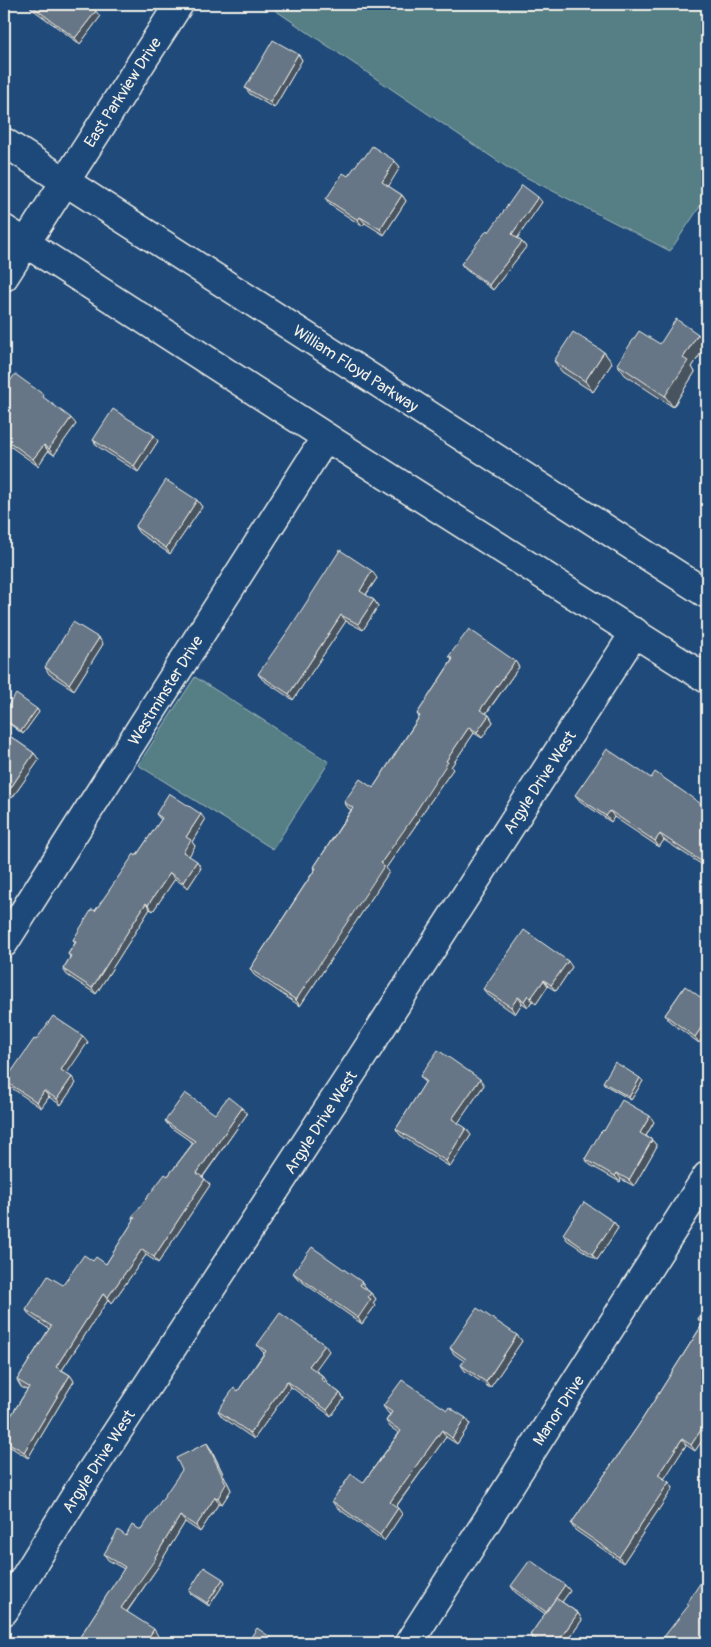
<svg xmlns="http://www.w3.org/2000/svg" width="711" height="1647" font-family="Pangolin,sans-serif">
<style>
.green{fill:#557e85;stroke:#a4b8b6}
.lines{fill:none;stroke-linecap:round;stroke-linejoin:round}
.minor-casing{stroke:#f4f1e8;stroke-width:31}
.trunk-casing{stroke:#f4f1e8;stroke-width:31}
.minor{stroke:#1f4a7a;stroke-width:28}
.trunk{stroke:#1f4a7a;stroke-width:28}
.wall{fill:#586573;stroke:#f4f1e8}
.shaded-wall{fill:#47535e;stroke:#f4f1e8}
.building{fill:#667686;stroke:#f4f1e8}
.labels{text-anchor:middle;stroke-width:4;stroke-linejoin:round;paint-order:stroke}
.street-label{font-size:16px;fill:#f4f1e8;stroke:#1f4a7a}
</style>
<rect width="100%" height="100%" fill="#1f4a7a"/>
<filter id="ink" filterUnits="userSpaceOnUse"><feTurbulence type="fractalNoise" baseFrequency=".02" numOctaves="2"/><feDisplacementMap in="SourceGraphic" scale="10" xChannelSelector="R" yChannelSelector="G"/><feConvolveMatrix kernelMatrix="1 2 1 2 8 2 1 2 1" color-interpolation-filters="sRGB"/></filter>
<g filter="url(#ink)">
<g class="green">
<path d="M 266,4 L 707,4 L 707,196 L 670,251 L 508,168 Z"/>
<path d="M 195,677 L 329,762 L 273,849 L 138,765 Z"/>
</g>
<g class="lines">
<g class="minor-casing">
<g id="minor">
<path d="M 4,277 L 179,4"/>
<path d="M 4,943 L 326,437"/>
<path d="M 4,1611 L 79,1490 L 357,1065 L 635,632"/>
<path d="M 409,1643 L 707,1176"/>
</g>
</g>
<g class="trunk-casing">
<g id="trunk">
<path d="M 4,142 L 707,594"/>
<path d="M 4,229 L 326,437 L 707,679"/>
</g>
</g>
<use href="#minor" class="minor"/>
<use href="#trunk" class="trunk"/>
</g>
<g class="wall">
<path d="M 28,4 L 86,4 L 100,17 L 80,44 L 32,9 Z"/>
<path d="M 298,54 L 302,60 L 274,108 L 250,94 L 245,88 Z"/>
<path d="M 364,158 L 395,161 L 400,167 L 388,186 L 402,195 L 406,201 L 384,235 L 365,223 L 362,226 L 330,205 L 326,199 L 348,176 Z"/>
<path d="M 542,202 L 517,238 L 522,242 L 526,247 L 493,290 L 465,269 L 461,264 L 489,232 Z"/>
<path d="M 660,344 L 706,345 L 692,367 L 695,372 L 673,407 L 625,375 L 617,364 Z"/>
<path d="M 604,352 L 612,363 L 593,392 L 562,372 L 554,361 Z"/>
<path d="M 4,390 L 48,401 L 76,424 L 54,455 L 48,451 L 38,466 L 4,442 Z"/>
<path d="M 93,440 L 158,441 L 138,472 L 97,446 Z"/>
<path d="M 197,500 L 202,507 L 170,554 L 139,533 L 135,527 Z"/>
<path d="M 377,578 L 366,595 L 374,600 L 378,606 L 363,630 L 346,621 L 293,700 L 263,680 L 258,674 Z"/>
<path d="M 99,638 L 103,644 L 74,690 L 49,674 L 45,667 Z"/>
<path d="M 449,656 L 515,661 L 519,667 L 486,714 L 489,715 L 493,722 L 482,738 L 474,733 L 451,767 L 453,769 L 419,818 L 420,819 L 386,868 L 389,872 L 300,1006 L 254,975 L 250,969 L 315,869 L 314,867 L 351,810 L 348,808 L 344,802 L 373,788 L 419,717 L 417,714 L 452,660 Z"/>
<path d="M 37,709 L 39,712 L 23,734 L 4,720 L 4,711 Z"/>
<path d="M 4,732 L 34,753 L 39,760 L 12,798 L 4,792 Z"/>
<path d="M 651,778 L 707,808 L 707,868 L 664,840 L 659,847 L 614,817 L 611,822 L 580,801 L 575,795 Z"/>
<path d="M 156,814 L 205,820 L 192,842 L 195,846 L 189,856 L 201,868 L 188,888 L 175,879 L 153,911 L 150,909 L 96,994 L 67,975 L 63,969 L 70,957 L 68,954 L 75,943 L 73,940 L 136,856 L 161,820 Z"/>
<path d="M 572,967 L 556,991 L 548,986 L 536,1004 L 532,1001 L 528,1007 L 522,1003 L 515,1014 L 488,995 L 483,989 Z"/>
<path d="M 685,986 L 699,1043 L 669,1021 L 665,1015 Z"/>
<path d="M 36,1040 L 88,1042 L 66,1073 L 76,1083 L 61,1105 L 49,1097 L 41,1108 L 10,1087 L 5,1081 Z"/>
<path d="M 420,1076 L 484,1085 L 458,1123 L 471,1135 L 450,1167 L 400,1135 L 396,1129 L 425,1083 Z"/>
<path d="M 643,1081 L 631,1100 L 605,1085 L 603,1082 Z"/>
<path d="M 242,1108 L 247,1114 L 203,1177 L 205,1179 L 210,1185 L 158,1263 L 146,1255 L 112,1303 L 108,1300 L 62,1370 L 70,1375 L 74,1381 L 28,1458 L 4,1443 L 4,1427 L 27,1390 L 21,1387 L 17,1380 L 49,1329 L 30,1316 L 26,1310 L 63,1285 L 93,1261 L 106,1264 L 134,1220 L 132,1217 L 168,1176 L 193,1143 L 170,1127 L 165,1121 L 215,1114 Z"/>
<path d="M 654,1122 L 646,1136 L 652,1140 L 657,1146 L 634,1186 L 621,1179 L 620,1182 L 590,1165 L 585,1159 L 604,1131 Z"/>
<path d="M 614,1222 L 618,1228 L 597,1260 L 567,1240 L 563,1234 Z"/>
<path d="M 293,1273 L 362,1282 L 366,1288 L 366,1289 L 371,1293 L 376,1299 L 373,1303 L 375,1306 L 362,1324 L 298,1279 Z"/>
<path d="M 707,1305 L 707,1433 L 695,1451 L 686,1445 L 664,1479 L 669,1482 L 673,1488 L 623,1563 L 575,1530 L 571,1524 L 638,1426 L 702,1325 L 698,1319 Z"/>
<path d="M 517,1335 L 522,1341 L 490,1388 L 465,1371 L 461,1365 L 464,1361 L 454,1354 L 450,1348 Z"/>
<path d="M 257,1345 L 329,1351 L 315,1370 L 323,1376 L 327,1382 L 326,1383 L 340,1393 L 344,1399 L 331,1416 L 291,1387 L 254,1439 L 222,1417 L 218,1411 L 238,1391 L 264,1353 L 262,1351 Z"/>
<path d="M 383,1406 L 447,1410 L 466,1418 L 470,1424 L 457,1444 L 446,1437 L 396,1507 L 402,1514 L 384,1541 L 336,1507 L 332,1501 L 363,1483 L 399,1433 L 390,1427 L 386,1421 L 390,1414 L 388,1413 Z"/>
<path d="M 211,1449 L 231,1490 L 222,1504 L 219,1503 L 200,1532 L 185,1522 L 160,1563 L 160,1564 L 127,1612 L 158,1636 L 76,1643 L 124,1569 L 108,1560 L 104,1554 L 126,1536 L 141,1530 Z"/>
<path d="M 223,1579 L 225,1582 L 209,1606 L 191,1594 L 189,1591 Z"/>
<path d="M 565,1585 L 570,1591 L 562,1602 L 578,1613 L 582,1620 L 566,1643 L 537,1643 L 534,1641 L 530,1635 L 545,1614 L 515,1592 L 511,1586 Z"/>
</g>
<g class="shaded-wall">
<path d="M 96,11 L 100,17 L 80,44 L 75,38 Z"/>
<path d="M 298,54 L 302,60 L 274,108 L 270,102 Z"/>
<path d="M 395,161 L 400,167 L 387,189 L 382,182 Z"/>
<path d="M 402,195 L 406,201 L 384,235 L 380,229 Z"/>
<path d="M 538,197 L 542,202 L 516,240 L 512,234 Z"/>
<path d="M 360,217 L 365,223 L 362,226 L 358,220 Z"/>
<path d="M 522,242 L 526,247 L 493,290 L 489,285 Z"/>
<path d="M 698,334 L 706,345 L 692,367 L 695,372 L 673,407 L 665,396 L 683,358 Z"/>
<path d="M 604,352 L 612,363 L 593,392 L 585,381 Z"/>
<path d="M 71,418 L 76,424 L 54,455 L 49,449 Z"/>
<path d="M 154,435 L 158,441 L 138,472 L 134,466 Z"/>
<path d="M 44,445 L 48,451 L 38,466 L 33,459 Z"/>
<path d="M 197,500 L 202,507 L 170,554 L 166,548 Z"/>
<path d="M 372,571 L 377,578 L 364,597 L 360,591 Z"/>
<path d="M 374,600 L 378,606 L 363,630 L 358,624 Z"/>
<path d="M 341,615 L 346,621 L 293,700 L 289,694 Z"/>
<path d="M 99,638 L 103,644 L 74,690 L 69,684 Z"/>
<path d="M 515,661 L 519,667 L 484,716 L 480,710 Z"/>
<path d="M 37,709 L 39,712 L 23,734 L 21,731 Z"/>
<path d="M 489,715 L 493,722 L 482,738 L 477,732 Z"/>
<path d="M 469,727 L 474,733 L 451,767 L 453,769 L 419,818 L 420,819 L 386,868 L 389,872 L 300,1006 L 296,1000 L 381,863 L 415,813 L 446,761 Z"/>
<path d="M 34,753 L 39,760 L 12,798 L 8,792 Z"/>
<path d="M 610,811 L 614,817 L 611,822 L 606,816 Z"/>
<path d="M 201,814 L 205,820 L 192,842 L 195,846 L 188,858 L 183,852 L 186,837 Z"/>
<path d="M 660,834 L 664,840 L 659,847 L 655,841 Z"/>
<path d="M 197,861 L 201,868 L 188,888 L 183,882 Z"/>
<path d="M 170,873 L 175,879 L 153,911 L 148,905 Z"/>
<path d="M 146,903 L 150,909 L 96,994 L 92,988 Z"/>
<path d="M 568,961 L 572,967 L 556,991 L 551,985 Z"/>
<path d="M 544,980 L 548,986 L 536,1004 L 531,998 Z"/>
<path d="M 528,995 L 532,1001 L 528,1007 L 524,1001 Z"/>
<path d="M 518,997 L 522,1003 L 515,1014 L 511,1007 Z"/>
<path d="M 707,1019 L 707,1031 L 699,1043 L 695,1037 Z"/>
<path d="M 83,1036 L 88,1042 L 65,1076 L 61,1070 Z"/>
<path d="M 72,1077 L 76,1083 L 61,1105 L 57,1099 Z"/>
<path d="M 640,1078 L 643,1081 L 631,1100 L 629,1097 Z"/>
<path d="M 480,1079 L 484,1085 L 456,1126 L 452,1119 Z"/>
<path d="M 44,1091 L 49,1097 L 41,1108 L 37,1102 Z"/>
<path d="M 242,1108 L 247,1114 L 201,1179 L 197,1173 Z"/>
<path d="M 650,1116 L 654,1122 L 644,1139 L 640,1133 Z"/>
<path d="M 466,1128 L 471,1135 L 450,1167 L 446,1161 Z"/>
<path d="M 652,1140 L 657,1146 L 634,1186 L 629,1180 Z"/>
<path d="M 617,1173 L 621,1179 L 620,1182 L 615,1176 Z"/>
<path d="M 205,1179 L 210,1185 L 158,1263 L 154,1257 Z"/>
<path d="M 614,1222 L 618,1228 L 597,1260 L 592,1254 Z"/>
<path d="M 142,1249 L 146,1255 L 112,1303 L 108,1297 Z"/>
<path d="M 362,1282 L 366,1288 L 364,1291 L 360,1285 Z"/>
<path d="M 371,1293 L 376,1299 L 373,1303 L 375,1306 L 362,1324 L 358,1318 L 368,1297 Z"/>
<path d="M 103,1294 L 108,1300 L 60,1373 L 56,1367 Z"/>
<path d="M 517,1335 L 522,1341 L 490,1388 L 486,1382 Z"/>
<path d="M 325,1345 L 329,1351 L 314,1372 L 309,1366 Z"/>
<path d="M 70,1375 L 74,1381 L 28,1458 L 24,1452 Z"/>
<path d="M 323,1376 L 327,1382 L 325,1385 L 321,1379 Z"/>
<path d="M 287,1381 L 291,1387 L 254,1439 L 250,1433 Z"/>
<path d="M 340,1393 L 344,1399 L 331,1416 L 327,1410 Z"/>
<path d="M 466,1418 L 470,1424 L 457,1444 L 452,1438 Z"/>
<path d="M 707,1421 L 707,1433 L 695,1451 L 691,1445 Z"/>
<path d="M 442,1430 L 446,1437 L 394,1509 L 390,1502 Z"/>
<path d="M 682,1439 L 686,1445 L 663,1481 L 658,1475 Z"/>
<path d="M 207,1443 L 211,1449 L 231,1490 L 222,1504 L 218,1498 Z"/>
<path d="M 669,1482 L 673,1488 L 623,1563 L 619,1557 Z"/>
<path d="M 215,1497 L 219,1503 L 200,1532 L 196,1526 Z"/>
<path d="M 398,1508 L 402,1514 L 384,1541 L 380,1535 Z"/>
<path d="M 180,1516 L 185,1522 L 160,1563 L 160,1564 L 125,1614 L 121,1608 L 155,1557 Z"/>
<path d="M 223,1579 L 225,1582 L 209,1606 L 207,1603 Z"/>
<path d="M 565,1585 L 570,1591 L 550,1618 L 546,1612 Z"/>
<path d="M 578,1613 L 582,1620 L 566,1643 L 557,1643 Z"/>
<path d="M 154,1629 L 158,1636 L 153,1643 L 145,1643 Z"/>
</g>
<g class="building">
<path d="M 29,4 L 86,4 L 96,11 L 75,38 Z"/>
<path d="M 273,40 L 298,54 L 270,102 L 245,88 Z"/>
<path d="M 372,146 L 395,161 L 382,182 L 402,195 L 380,229 L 360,217 L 358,220 L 326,199 L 343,173 L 348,176 L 362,157 L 364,158 Z"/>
<path d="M 522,185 L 538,197 L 512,234 L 522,242 L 489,285 L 461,264 L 487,230 L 489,232 Z"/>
<path d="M 676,319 L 698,334 L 683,358 L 688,361 L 665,396 L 617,364 L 639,331 L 660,344 Z"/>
<path d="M 573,332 L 604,352 L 585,381 L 554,361 Z"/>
<path d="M 15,374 L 44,395 L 43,397 L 71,418 L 49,449 L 44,445 L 33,459 L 4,438 L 4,390 Z"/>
<path d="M 113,409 L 154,435 L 134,466 L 93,440 Z"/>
<path d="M 166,480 L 197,500 L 166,548 L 135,527 Z"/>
<path d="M 340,550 L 372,571 L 360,591 L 374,600 L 358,624 L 341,615 L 289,694 L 258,674 L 290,628 Z"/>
<path d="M 73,622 L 99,638 L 69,684 L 45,667 Z"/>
<path d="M 469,629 L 515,661 L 480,710 L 489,715 L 477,732 L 469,727 L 446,761 L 448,762 L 415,813 L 416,813 L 381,863 L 384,866 L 296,1000 L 250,969 L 316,868 L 314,867 L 353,808 L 344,802 L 360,779 L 373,788 L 420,716 L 417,714 L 453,659 L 449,656 Z"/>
<path d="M 16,694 L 37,709 L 21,731 L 4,719 L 4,711 Z"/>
<path d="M 4,732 L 34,753 L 8,792 L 4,789 Z"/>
<path d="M 607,749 L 651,778 L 655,772 L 707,808 L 707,865 L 660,834 L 655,841 L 610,811 L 606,816 L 575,795 Z"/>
<path d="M 169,793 L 201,814 L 186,837 L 191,840 L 183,852 L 197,861 L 183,882 L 170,873 L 148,905 L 146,903 L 92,988 L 63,969 L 71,956 L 68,954 L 76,942 L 73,940 L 92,909 L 95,911 L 134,854 L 136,856 L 162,818 L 156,814 Z"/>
<path d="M 524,930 L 568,961 L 551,985 L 544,980 L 531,998 L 528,995 L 524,1001 L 518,997 L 511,1007 L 483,989 Z"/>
<path d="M 685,986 L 707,1002 L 707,1019 L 695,1037 L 665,1015 Z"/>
<path d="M 53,1016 L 83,1036 L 61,1070 L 72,1077 L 57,1099 L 44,1091 L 37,1102 L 5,1081 L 34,1039 L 36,1040 Z"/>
<path d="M 438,1050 L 480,1079 L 452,1119 L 466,1128 L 446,1161 L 396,1129 L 426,1081 L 420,1076 Z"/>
<path d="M 615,1062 L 640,1078 L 629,1097 L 603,1082 Z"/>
<path d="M 185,1093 L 215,1114 L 228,1097 L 242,1108 L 197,1173 L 205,1179 L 154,1257 L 142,1249 L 108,1297 L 103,1294 L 56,1367 L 70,1375 L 24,1452 L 4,1440 L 4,1427 L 29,1387 L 17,1380 L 51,1326 L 26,1310 L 48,1276 L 63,1285 L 84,1255 L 93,1261 L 96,1257 L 106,1264 L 135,1218 L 132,1217 L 165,1174 L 168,1176 L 195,1141 L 165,1121 Z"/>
<path d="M 622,1100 L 650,1116 L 640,1133 L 652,1140 L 629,1180 L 617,1173 L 615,1176 L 585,1159 L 600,1133 L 603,1130 L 604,1131 Z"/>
<path d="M 584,1202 L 614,1222 L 592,1254 L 563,1234 Z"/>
<path d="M 312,1247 L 362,1282 L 360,1285 L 371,1293 L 368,1297 L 371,1299 L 358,1318 L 293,1273 Z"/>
<path d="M 707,1305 L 707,1421 L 691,1445 L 682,1439 L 658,1475 L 669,1482 L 619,1557 L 571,1524 L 638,1426 L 704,1322 L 698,1319 Z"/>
<path d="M 477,1308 L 517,1335 L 486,1382 L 461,1365 L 466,1359 L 450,1348 Z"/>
<path d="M 280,1313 L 325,1345 L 309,1366 L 323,1376 L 321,1379 L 340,1393 L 327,1410 L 287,1381 L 250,1433 L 218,1411 L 234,1388 L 238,1391 L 266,1351 L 257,1345 Z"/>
<path d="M 402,1380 L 447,1410 L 449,1407 L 466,1418 L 452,1438 L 442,1430 L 390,1502 L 398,1508 L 380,1535 L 332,1501 L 351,1474 L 363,1483 L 401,1431 L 386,1421 L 392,1412 L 383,1406 Z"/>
<path d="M 207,1443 L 226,1484 L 218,1498 L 215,1497 L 196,1526 L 180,1516 L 155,1557 L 156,1558 L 121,1608 L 154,1629 L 145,1643 L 76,1643 L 125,1567 L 104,1554 L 118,1530 L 126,1536 L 132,1525 L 141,1530 L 182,1470 L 176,1458 Z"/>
<path d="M 530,1560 L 565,1585 L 546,1612 L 511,1586 Z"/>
<path d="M 204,1567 L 223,1579 L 207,1603 L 189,1591 Z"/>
<path d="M 707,1573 L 707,1643 L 659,1643 L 689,1605 L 687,1603 Z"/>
<path d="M 556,1598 L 578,1613 L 557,1643 L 542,1643 L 530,1635 Z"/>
<path d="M 257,1628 L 279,1643 L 247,1643 Z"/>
<path d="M 284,1640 L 288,1643 L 282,1643 Z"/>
</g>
</g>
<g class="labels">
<g class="street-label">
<text transform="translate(122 92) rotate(-57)" y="6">East Parkview Drive</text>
<text transform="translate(356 368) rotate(33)" y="6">William Floyd Parkway</text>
<text transform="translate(165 690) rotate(-58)" y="6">Westminster Drive</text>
<text transform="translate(539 782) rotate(-57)" y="6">Argyle Drive West</text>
<text transform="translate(320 1122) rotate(-57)" y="6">Argyle Drive West</text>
<text transform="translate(558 1410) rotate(-57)" y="6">Manor Drive</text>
<text transform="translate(98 1461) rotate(-57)" y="6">Argyle Drive West</text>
</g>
</g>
<rect width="711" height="1647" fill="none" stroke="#1f4a7a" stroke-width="20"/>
<rect x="10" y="10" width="691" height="1627" fill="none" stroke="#f4f1e8" stroke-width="2" filter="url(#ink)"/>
</svg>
